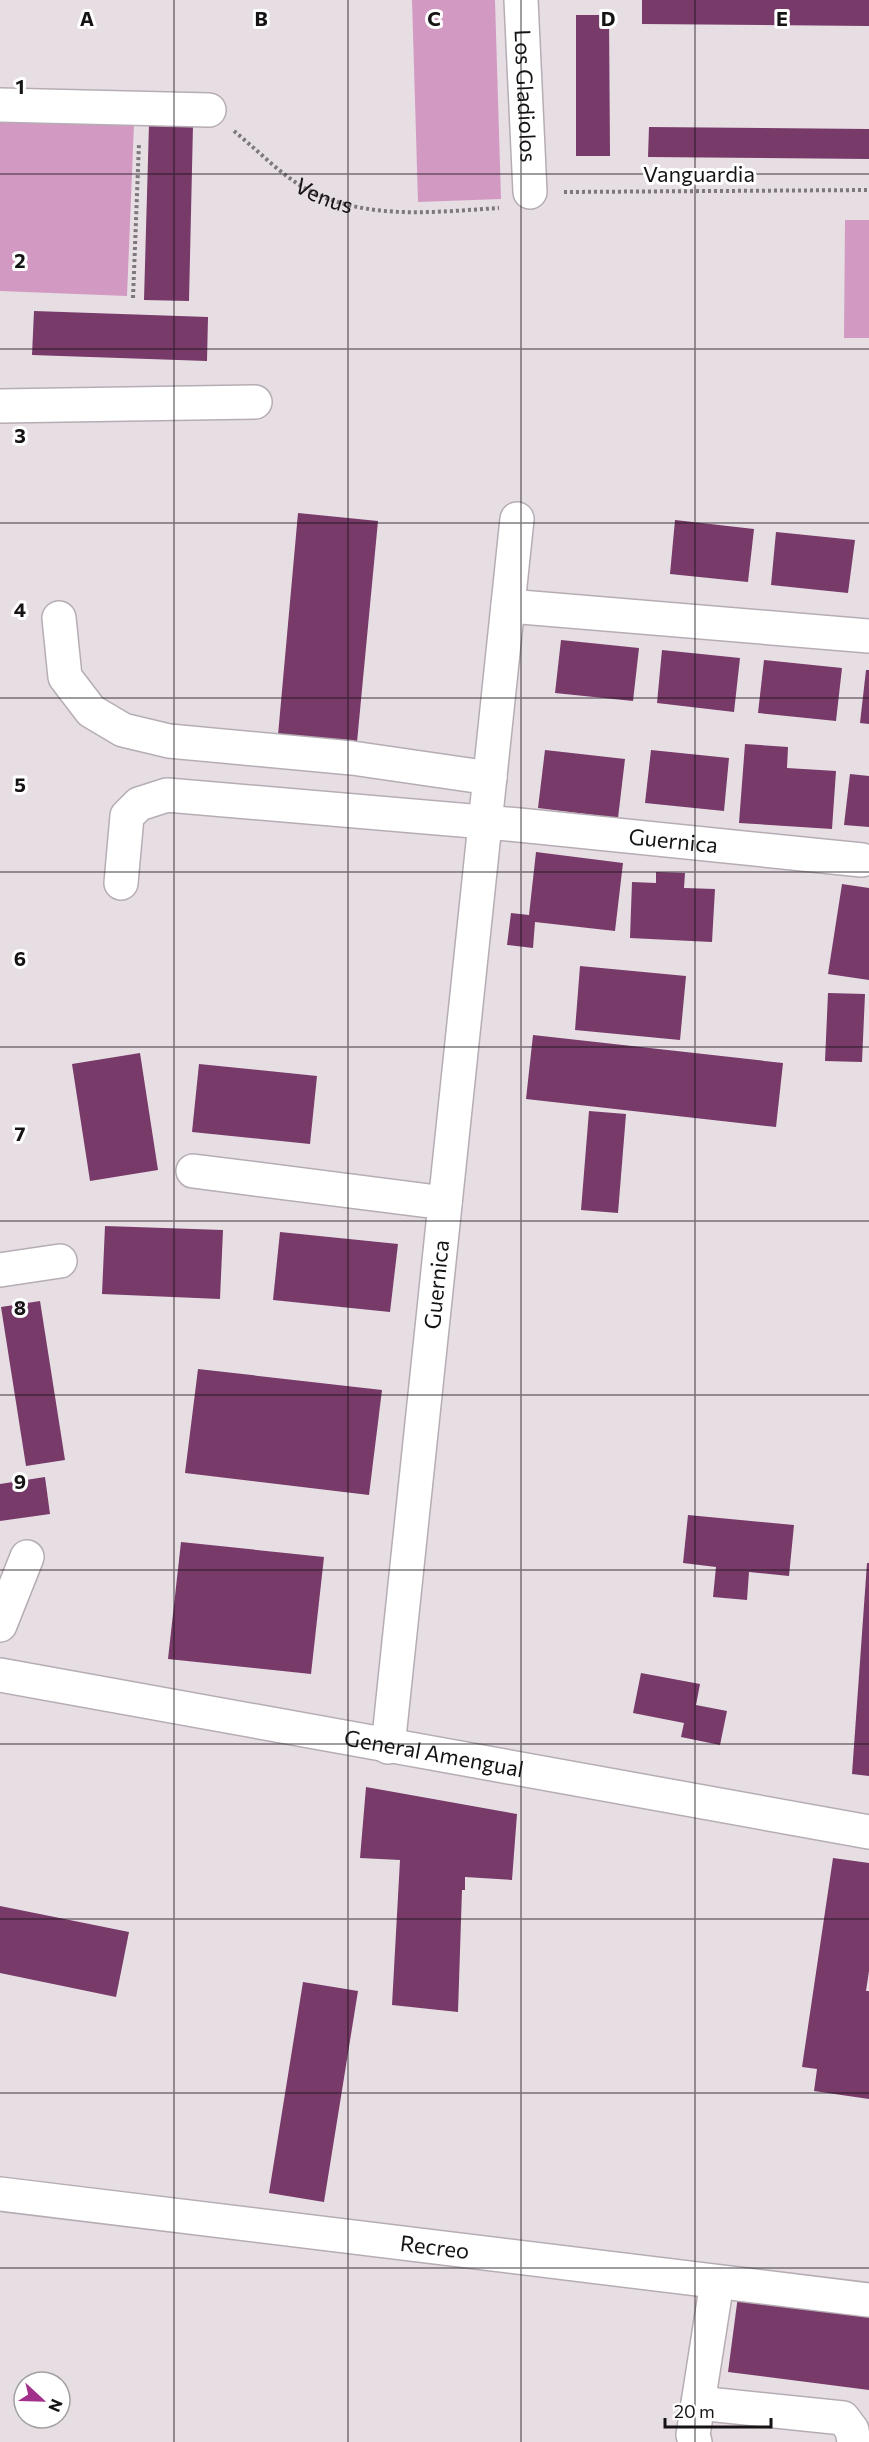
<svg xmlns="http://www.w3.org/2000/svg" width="869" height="2442" font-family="Commissioner,sans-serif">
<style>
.green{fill:#d29ac2}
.building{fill:#773a69}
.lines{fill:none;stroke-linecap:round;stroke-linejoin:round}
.minor-casing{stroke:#b6adb4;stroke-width:36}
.path{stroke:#7e787c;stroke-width:4;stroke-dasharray:3 3;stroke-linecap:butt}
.minor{stroke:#fff;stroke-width:33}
.grid{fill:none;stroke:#161315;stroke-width:1.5;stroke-opacity:0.55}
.labels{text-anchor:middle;stroke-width:6;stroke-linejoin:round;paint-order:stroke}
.street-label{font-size:22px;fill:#161315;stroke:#fff}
.grid-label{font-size:20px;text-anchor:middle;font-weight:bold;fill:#161315;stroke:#fff;stroke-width:6;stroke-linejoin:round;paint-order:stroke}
</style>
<rect width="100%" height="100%" fill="#e7dee4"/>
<g class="green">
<path d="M 412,0 L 495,0 L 501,199 L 418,202 Z"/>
<path d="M 0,119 L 134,124 L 127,296 L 0,291 Z"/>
<path d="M 845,220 L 869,220 L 869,338 L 844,338 Z"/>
</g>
<g class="building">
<path d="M 642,0 L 869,0 L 869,26 L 642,24 Z"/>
<path d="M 576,15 L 609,15 L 610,156 L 576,156 Z"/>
<path d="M 149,124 L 193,125 L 189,301 L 144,300 Z"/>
<path d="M 649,127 L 869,129 L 869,159 L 648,157 Z"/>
<path d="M 34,311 L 208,317 L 207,361 L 32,355 Z"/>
<path d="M 298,513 L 378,521 L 357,742 L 278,735 Z"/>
<path d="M 675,520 L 754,529 L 748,582 L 670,574 Z"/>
<path d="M 776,532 L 855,540 L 848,593 L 771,585 Z"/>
<path d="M 561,640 L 639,648 L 633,701 L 555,693 Z"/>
<path d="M 662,650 L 740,658 L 734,712 L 657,703 Z"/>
<path d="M 764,660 L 842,668 L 836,721 L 758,713 Z"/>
<path d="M 866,670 L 869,670 L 869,724 L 860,723 Z"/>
<path d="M 745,744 L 788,747 L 787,768 L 836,771 L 832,829 L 739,823 Z"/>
<path d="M 545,750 L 625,759 L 618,818 L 538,808 Z"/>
<path d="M 651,750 L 729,758 L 724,811 L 645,803 Z"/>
<path d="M 850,774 L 869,776 L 869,827 L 844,825 Z"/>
<path d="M 536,852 L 623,863 L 615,931 L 535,922 L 533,948 L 507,945 L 511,913 L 529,915 Z"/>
<path d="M 656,872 L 685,873 L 684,888 L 715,889 L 712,942 L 630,938 L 632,882 L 656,883 Z"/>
<path d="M 842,884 L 869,888 L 869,980 L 828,974 Z"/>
<path d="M 580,966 L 686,976 L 680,1040 L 575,1030 Z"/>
<path d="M 828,993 L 865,994 L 862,1062 L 825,1061 Z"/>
<path d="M 533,1035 L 783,1063 L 776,1127 L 526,1099 Z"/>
<path d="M 140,1053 L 158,1170 L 90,1181 L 72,1064 Z"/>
<path d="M 199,1064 L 317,1076 L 310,1144 L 192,1132 Z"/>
<path d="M 589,1111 L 626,1114 L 618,1213 L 581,1210 Z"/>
<path d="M 105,1226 L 223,1230 L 220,1299 L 102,1294 Z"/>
<path d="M 280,1232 L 398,1244 L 390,1312 L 273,1300 Z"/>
<path d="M 40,1301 L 65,1460 L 26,1466 L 1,1307 Z"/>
<path d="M 198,1369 L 382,1390 L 369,1495 L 185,1473 Z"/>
<path d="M 45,1477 L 50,1514 L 0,1521 L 0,1484 Z"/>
<path d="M 688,1515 L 794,1525 L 789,1576 L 749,1572 L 747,1600 L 713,1597 L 716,1567 L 683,1563 Z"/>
<path d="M 181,1542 L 324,1557 L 311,1674 L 168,1659 Z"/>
<path d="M 867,1563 L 869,1563 L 869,1776 L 852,1774 Z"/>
<path d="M 641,1673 L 700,1684 L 696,1705 L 727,1711 L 720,1745 L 681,1737 L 684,1723 L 633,1713 Z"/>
<path d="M 366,1787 L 517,1814 L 512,1880 L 465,1877 L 465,1890 L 462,1890 L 458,2012 L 392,2005 L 400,1860 L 360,1858 Z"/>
<path d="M 833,1858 L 869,1863 L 869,1971 L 866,1991 L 869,1991 L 869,2099 L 814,2091 L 817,2069 L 802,2067 Z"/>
<path d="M 0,1906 L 129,1932 L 116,1997 L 0,1973 Z"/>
<path d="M 303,1982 L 358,1991 L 324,2202 L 269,2193 Z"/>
<path d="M 738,2296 L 869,2312 L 869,2390 L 728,2372 Z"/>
</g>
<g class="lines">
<g class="minor-casing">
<g id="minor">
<path id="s2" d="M 521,0 L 530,192"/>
<path d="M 0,105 L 209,110"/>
<path d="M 0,406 L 255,402"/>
<path d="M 508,606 L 869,636"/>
<path d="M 59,618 L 65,677 L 91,711 L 123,730 L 169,741 L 352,758 L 490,778"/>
<path id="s3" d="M 121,883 L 127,816 L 139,804 L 167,795 L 519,825 L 862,860"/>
<path d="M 193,1171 L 445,1203"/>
<path d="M 0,1270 L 60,1261"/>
<path d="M 0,1625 L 27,1557"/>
<path id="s4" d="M 0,1675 L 869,1832"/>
<path id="s5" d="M 388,1747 L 517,519"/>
<path id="s6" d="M 0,2194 L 869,2300"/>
<path d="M 698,2403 L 843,2418 L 852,2430 L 854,2442"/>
<path d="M 695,2442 L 693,2435 L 717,2282"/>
</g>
</g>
<g class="path">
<path id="s1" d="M 234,131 C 255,148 275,169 298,184 C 359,222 432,212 499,208"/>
<path d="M 564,192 L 869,190"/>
<path d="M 133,298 L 139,143"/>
</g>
<use href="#minor" class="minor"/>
</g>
<path class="grid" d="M 174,0 L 174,2442M 348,0 L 348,2442M 521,0 L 521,2442M 695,0 L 695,2442M 0,174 L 869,174M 0,349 L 869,349M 0,523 L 869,523M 0,698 L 869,698M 0,872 L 869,872M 0,1047 L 869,1047M 0,1221 L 869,1221M 0,1395 L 869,1395M 0,1570 L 869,1570M 0,1744 L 869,1744M 0,1919 L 869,1919M 0,2093 L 869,2093M 0,2268 L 869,2268"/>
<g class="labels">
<g class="street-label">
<text dy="8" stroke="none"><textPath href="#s2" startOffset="96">Los Gladiolos</textPath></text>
<text x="699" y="182">Vanguardia</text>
<text dy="8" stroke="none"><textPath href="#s1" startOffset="112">Venus</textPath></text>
<text dy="8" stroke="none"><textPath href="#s3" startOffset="622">Guernica</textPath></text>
<text dy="8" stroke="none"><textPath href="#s5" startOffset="465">Guernica</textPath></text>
<text dy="8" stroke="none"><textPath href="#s4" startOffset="441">General Amengual</textPath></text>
<text dy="8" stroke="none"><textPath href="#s6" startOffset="438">Recreo</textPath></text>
</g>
</g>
<g class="grid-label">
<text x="87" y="26">A</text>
<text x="261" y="26">B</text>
<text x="434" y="26">C</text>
<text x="608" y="26">D</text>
<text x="782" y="26">E</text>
<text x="20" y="94">1</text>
<text x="20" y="268">2</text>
<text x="20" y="443">3</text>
<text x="20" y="617">4</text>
<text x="20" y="792">5</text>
<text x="20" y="966">6</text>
<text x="20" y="1141">7</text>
<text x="20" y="1315">8</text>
<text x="20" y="1489">9</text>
</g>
<g transform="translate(42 2400) rotate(112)"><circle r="28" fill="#ffffff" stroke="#a2a1a1" stroke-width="1.5"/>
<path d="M0-4.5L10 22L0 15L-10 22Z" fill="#a2308b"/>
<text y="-9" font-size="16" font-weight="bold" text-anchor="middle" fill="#161315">N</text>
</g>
<path d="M665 2418v9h106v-9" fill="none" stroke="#161315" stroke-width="3"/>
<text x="674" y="2418" font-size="18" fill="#161315" stroke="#ffffff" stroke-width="4.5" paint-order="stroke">20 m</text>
</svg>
